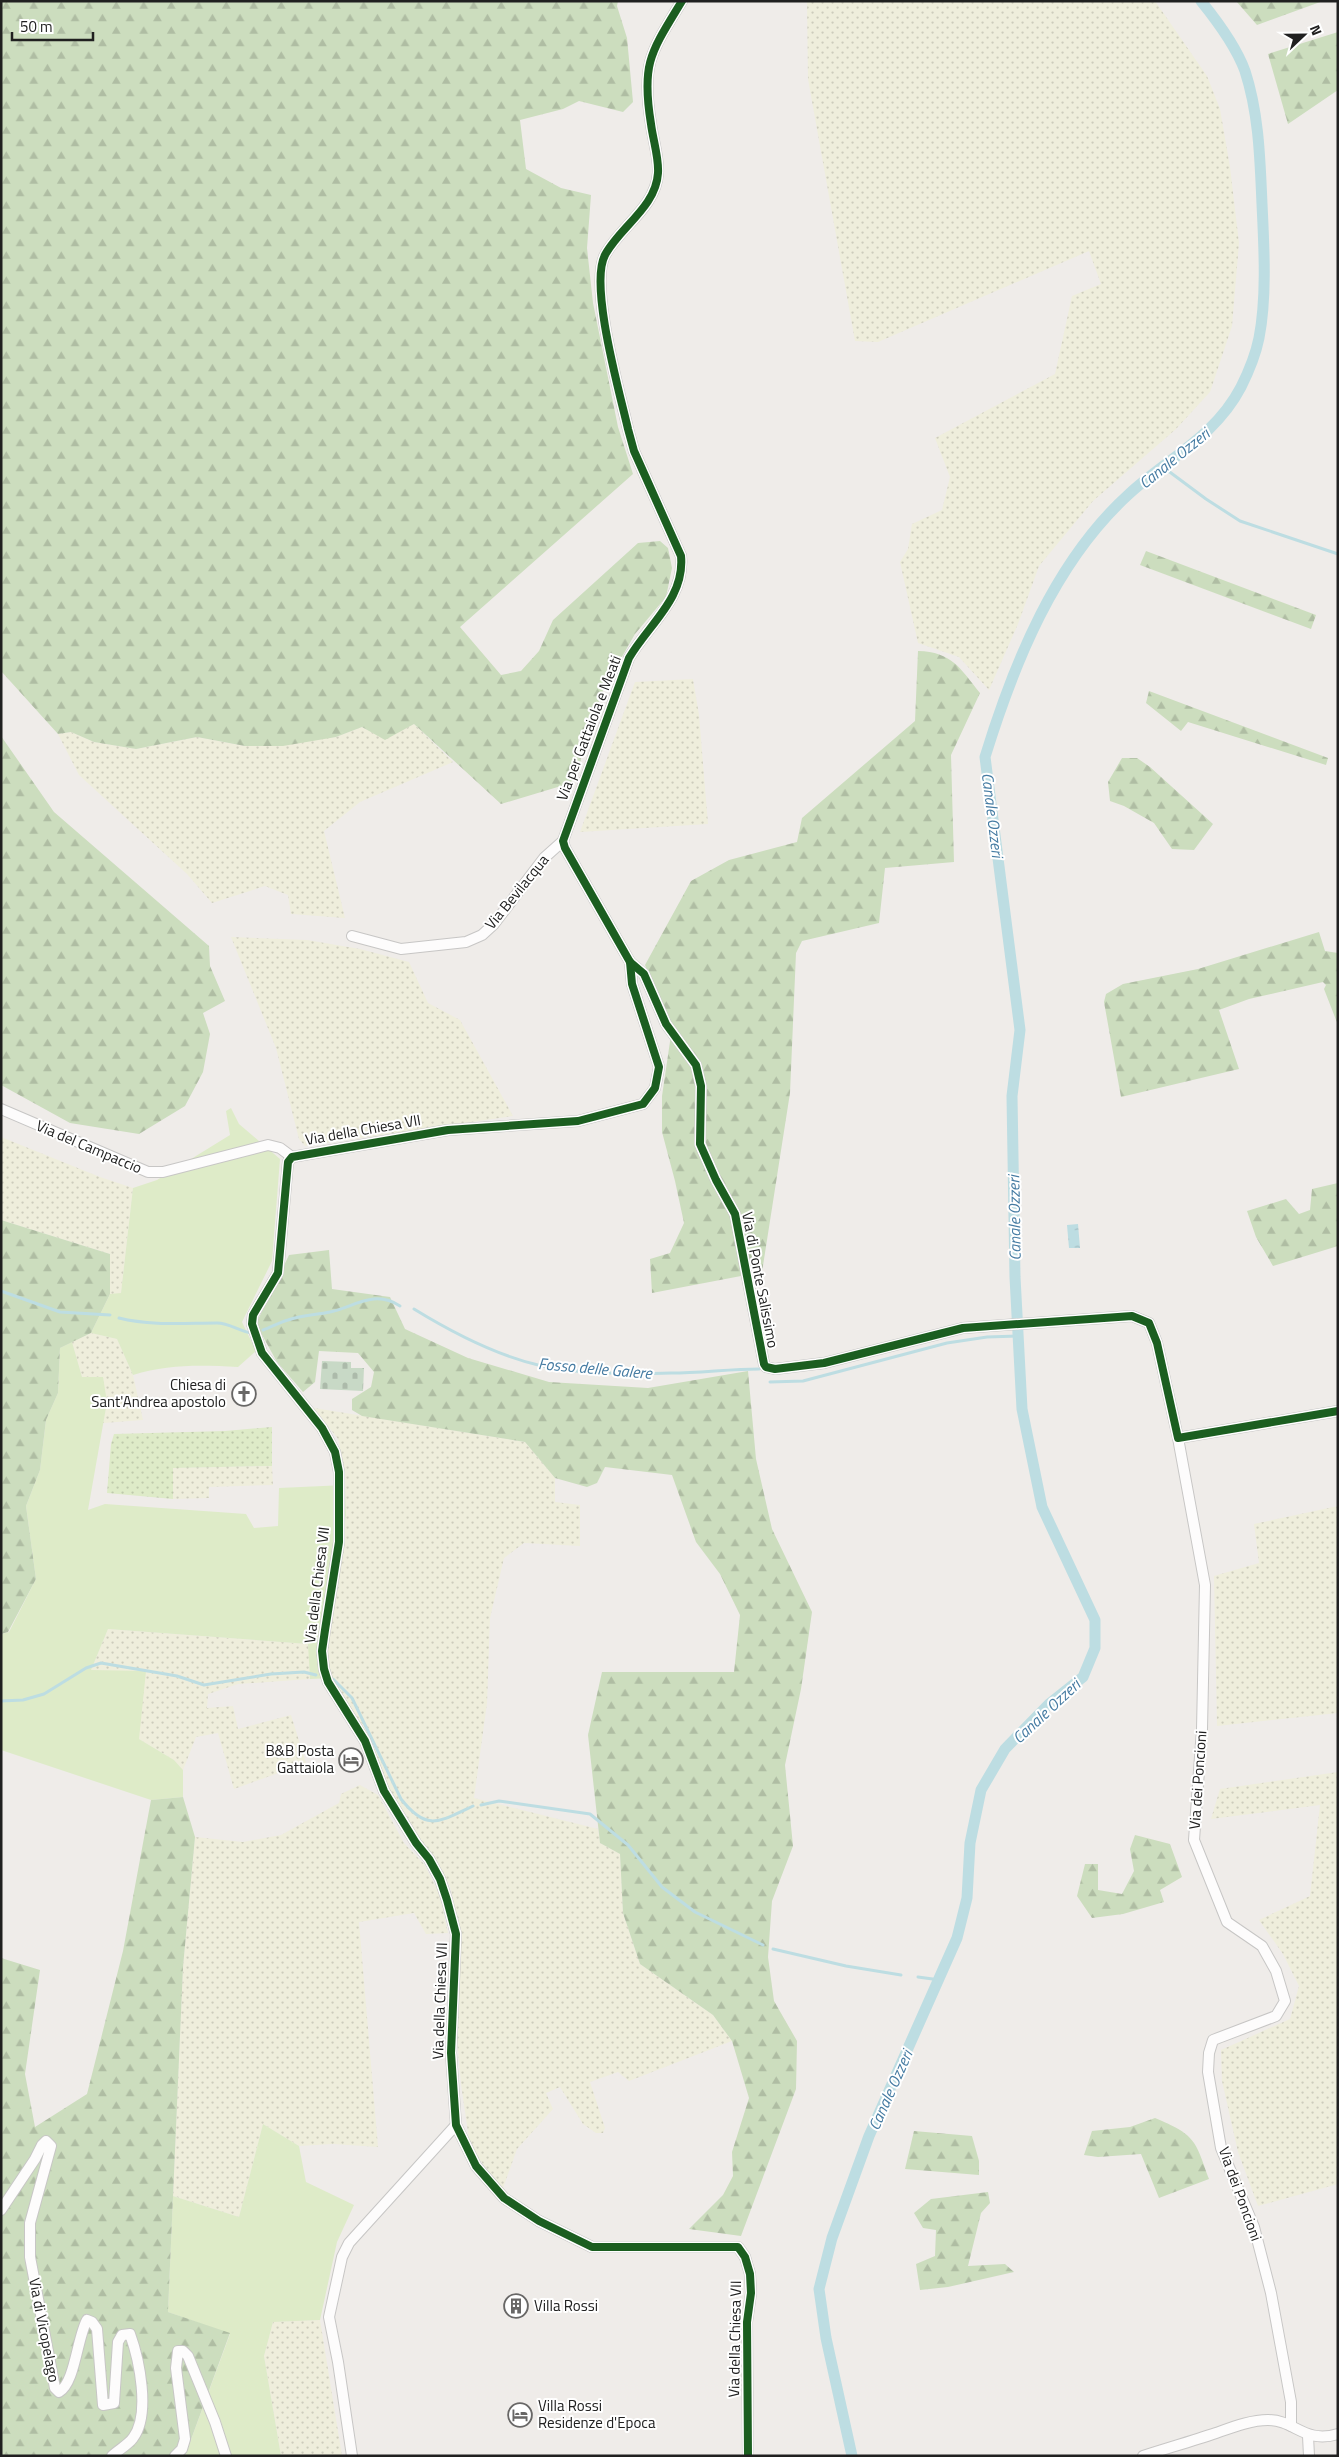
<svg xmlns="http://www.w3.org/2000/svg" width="1339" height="2457" font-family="'Titillium Web',sans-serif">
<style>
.farmland{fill:url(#farmland-dots)}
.grass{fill:#deebc8}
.forest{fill:url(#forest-firs)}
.cemetery{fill:url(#cemetery-stones)}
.garden{fill:url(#garden-dots)}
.water{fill:url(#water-ripples)}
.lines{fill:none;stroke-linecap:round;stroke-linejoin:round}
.stream{stroke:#bddde2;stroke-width:3}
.canal{stroke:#bddde2;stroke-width:11}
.street-casing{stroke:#c7c6c5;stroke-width:12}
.street{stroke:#fdfcfc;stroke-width:10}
.cycleway-casing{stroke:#fff;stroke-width:11}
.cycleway{stroke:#1b5e20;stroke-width:8}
.labels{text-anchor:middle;stroke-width:4;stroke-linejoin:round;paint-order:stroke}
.street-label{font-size:15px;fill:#202020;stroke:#fff}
.poi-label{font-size:15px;fill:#202020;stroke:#fff;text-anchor:end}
.water-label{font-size:16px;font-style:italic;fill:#457ba2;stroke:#fff}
</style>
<defs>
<pattern id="farmland-dots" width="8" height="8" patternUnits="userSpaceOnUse" patternTransform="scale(1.25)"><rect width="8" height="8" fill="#efeedc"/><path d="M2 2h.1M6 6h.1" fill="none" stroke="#cdccbc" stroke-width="1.8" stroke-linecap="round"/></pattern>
<pattern id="forest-firs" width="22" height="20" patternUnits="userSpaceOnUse" patternTransform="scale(1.25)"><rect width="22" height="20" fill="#ccddbe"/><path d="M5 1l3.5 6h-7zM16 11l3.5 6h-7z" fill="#afbda3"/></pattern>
<pattern id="cemetery-stones" width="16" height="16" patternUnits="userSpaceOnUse" patternTransform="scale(1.25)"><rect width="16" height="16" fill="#c8d9c6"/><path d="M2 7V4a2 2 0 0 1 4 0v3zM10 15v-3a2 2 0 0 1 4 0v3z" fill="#acbaaa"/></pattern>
<pattern id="garden-dots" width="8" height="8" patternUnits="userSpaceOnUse" patternTransform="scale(1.25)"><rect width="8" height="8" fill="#deebc8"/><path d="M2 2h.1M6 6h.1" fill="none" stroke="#bec9ac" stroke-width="1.8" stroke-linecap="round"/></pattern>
<pattern id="water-ripples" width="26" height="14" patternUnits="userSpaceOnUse" patternTransform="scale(1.25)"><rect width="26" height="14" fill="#bddde2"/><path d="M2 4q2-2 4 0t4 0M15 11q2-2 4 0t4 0" fill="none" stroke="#a2bdc2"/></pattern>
</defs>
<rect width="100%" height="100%" fill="#efece9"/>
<g class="farmland">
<path d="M 807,1 L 1155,1 L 1207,76 L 1220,109 L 1230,167 L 1239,243 L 1232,326 L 1210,392 L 1176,429 L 1093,501 L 1039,566 L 1018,624 L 989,690 L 959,657 L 918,643 L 900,562 L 908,549 L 912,524 L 942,510 L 950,477 L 935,438 L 1055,374 L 1072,296 L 1101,284 L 1089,251 L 878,342 L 855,341 L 808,79 Z"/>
<path d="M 693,679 L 699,715 L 708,824 L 580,832 L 635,682 Z"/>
<path d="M 414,724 L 453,762 L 360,802 L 324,831 L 345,918 L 291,914 L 288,895 L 265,886 L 212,903 L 187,874 L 79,775 L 58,734 L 71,732 L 94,742 L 136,749 L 197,737 L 245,746 L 336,737 L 362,727 L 385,739 Z"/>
<path d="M 231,937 L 307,940 L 360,949 L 409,962 L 428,1003 L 460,1020 L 513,1116 L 305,1146 L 299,1139 L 276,1048 Z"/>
<path d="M 1,1137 L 100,1177 L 133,1188 L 121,1294 L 110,1294 L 110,1254 L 1,1220 Z"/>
<path d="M 91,1333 L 117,1339 L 133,1375 L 143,1420 L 103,1423 L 107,1402 L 82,1377 L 72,1342 Z"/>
<path d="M 314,1408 L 525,1442 L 555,1478 L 555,1502 L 580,1505 L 580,1546 L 524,1543 L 504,1558 L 490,1618 L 487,1703 L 474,1798 L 598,1829 L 600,1843 L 620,1854 L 623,1913 L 640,1964 L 713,2015 L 732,2041 L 629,2081 L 618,2072 L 590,2082 L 605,2128 L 603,2133 L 596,2133 L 583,2124 L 560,2087 L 546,2093 L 553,2109 L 517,2149 L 502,2191 L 470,2146 L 461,2084 L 456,2028 L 458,1923 L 450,1886 L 388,1792 L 332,1678 L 327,1655 L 346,1516 L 345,1471 L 338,1439 Z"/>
<path d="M 272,1466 L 273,1485 L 209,1487 L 209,1498 L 173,1499 L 173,1468 Z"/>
<path d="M 1338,1506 L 1338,1713 L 1217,1726 L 1214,1576 L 1259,1563 L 1254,1524 Z"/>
<path d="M 108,1629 L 309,1644 L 310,1679 L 238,1684 L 208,1694 L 207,1708 L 233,1706 L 238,1729 L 291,1715 L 306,1763 L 234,1789 L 218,1733 L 196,1737 L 183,1770 L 174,1760 L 139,1739 L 91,1670 Z"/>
<path d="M 1338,1772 L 1338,2184 L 1258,2206 L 1238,2152 L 1222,2081 L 1221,2050 L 1290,2019 L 1299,1986 L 1283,1954 L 1259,1920 L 1310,1896 L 1320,1805 L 1211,1819 L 1220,1789 Z"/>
<path d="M 360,1785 L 378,1795 L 404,1843 L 424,1864 L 440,1895 L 448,1933 L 426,1934 L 414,1913 L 359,1922 L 378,2147 L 333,2144 L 299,2146 L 263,2124 L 239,2217 L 173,2196 L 183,1967 L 195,1837 L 243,1842 L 281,1835 L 339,1803 L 341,1794 Z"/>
<path d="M 320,2320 L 342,2456 L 281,2456 L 264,2356 L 273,2322 Z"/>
</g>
<g class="grass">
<path d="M 231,1108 L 239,1124 L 280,1159 L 272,1261 L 242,1322 L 256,1351 L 238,1367 C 201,1365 168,1364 133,1375 L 117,1339 L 91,1333 L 110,1294 L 121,1293 L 133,1188 L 157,1180 L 230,1135 L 226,1111 Z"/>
<path d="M 72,1342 L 82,1377 L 103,1377 L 107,1402 L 88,1510 L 105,1504 L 246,1514 L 254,1528 L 278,1526 L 279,1488 L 345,1485 L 346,1515 L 327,1655 L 332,1678 L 310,1679 L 308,1644 L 108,1629 L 91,1670 L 146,1671 L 139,1739 L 174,1760 L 183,1770 L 183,1797 L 151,1800 L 1,1750 L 1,1634 L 9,1632 L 36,1579 L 26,1506 L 40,1470 L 46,1420 L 58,1393 L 60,1348 Z"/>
<path d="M 263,2124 L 299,2146 L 306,2182 L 354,2205 L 337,2242 L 320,2320 L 273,2322 L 264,2356 L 281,2456 L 185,2456 L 230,2334 L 168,2312 L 173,2196 L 239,2217 Z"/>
</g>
<g class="forest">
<path d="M 1,1 L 618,1 L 617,6 L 627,38 L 633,102 L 623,112 L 579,101 L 563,109 L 520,120 L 526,169 L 561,188 L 591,195 L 587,248 L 593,303 L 618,427 L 633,474 L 460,627 L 501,675 L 521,671 L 539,651 L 553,620 L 638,543 L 660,541 L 668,548 L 672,568 L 666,597 L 635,634 L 604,688 L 594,715 L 578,737 L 581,760 L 571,783 L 501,804 L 414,724 L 385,740 L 362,727 L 336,737 L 283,746 L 245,746 L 197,737 L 136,749 L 94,742 L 71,732 L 58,734 L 1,671 Z"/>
<path d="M 1236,1 L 1323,1 L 1257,25 Z"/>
<path d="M 1338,32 L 1338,90 L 1288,124 L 1268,54 Z"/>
<path d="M 1146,551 L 1316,615 L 1311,629 L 1140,565 Z"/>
<path d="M 918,651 C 952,652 960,668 980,693 L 951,755 L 954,862 L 885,868 L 879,923 L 802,941 L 796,953 L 790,1093 L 762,1272 L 652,1293 L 650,1259 L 670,1253 L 684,1223 L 675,1181 L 662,1132 L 662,1096 L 672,1028 L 645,965 L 691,881 L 729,860 L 797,842 L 802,818 L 915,721 Z"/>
<path d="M 1149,691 L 1328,758 L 1326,765 L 1188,722 L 1181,731 L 1146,703 Z"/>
<path d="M 1,736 L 54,812 L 209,946 L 210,966 L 225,1001 L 203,1013 L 210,1034 L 203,1072 L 185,1106 L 139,1134 L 70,1123 L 1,1085 Z"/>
<path d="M 1122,758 L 1137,758 L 1150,767 L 1213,824 L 1194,850 L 1172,849 L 1154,823 L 1124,806 L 1110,801 L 1108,782 Z"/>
<path d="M 1319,932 L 1325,951 L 1338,953 L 1338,1025 L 1324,989 L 1326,985 L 1323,982 L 1249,999 L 1219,1010 L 1239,1069 L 1121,1097 L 1104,1002 L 1106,994 L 1123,984 L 1198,969 Z"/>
<path d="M 1338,1183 L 1338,1246 L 1273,1266 L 1256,1237 L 1247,1211 L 1286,1199 L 1299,1214 L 1310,1210 L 1312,1189 Z"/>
<path d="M 1,1220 L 110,1254 L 110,1294 L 91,1333 L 60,1348 L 58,1393 L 46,1420 L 40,1470 L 26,1506 L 36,1579 L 8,1632 L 1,1634 Z"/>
<path d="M 329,1250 L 332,1289 L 390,1297 L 405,1329 L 468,1358 L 549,1382 L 648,1388 L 748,1371 L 756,1459 L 772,1529 L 812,1612 L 801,1689 L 785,1765 L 793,1846 L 772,1901 L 768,1957 L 774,2001 L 797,2041 L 796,2089 L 741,2236 L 689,2229 L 723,2195 L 733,2176 L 732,2152 L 749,2098 L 732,2041 L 713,2015 L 640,1964 L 623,1913 L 620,1854 L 600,1843 L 588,1735 L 602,1672 L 734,1672 L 740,1615 L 720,1574 L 696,1542 L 672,1475 L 605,1467 L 597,1483 L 587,1487 L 555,1478 L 525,1442 L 362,1416 L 352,1410 L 352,1399 L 371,1387 L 374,1372 L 358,1353 L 319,1351 L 315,1382 L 303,1392 L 277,1362 L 256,1324 L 289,1255 Z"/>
<path d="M 183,1797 L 195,1837 L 183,1967 L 168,2312 L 230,2333 L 185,2456 L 1,2456 L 1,1958 L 40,1970 L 25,2074 L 35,2127 L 87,2094 L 123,1951 L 151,1800 Z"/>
<path d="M 1135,1835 L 1170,1844 L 1182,1877 L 1160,1890 L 1164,1902 L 1123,1914 L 1092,1918 L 1077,1896 L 1085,1864 L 1098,1864 L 1098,1890 L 1122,1894 L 1134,1871 L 1130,1849 Z"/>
<path d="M 1155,2118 C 1195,2135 1195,2139 1209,2179 L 1159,2198 L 1141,2154 L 1098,2157 L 1084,2155 L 1092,2131 L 1130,2127 Z"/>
<path d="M 914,2131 L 972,2136 L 979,2161 L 979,2175 L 905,2169 Z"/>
<path d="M 988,2192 L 990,2203 L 981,2213 L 968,2266 L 1005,2264 L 1014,2272 L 948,2287 L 920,2290 L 916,2264 L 935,2256 L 936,2230 L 923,2228 L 914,2213 L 931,2199 Z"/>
</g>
<path class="cemetery" d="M 322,1361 L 351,1362 L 351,1368 L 364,1368 L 363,1391 L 320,1389 Z"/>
<path class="garden" d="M 272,1427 L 272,1466 L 173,1468 L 173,1499 L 107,1493 L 111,1444 L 114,1434 L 225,1431 Z"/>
<path class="water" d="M 1078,1224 L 1080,1248 L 1069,1248 L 1067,1225 Z"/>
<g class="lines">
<g class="stream">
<path d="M 1163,467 L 1206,499 L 1240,521 L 1338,554"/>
<path d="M 1,1291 L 60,1312 L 110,1315"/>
<path d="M 414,1309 C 453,1333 497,1356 542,1366 C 577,1374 635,1374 671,1373 C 701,1373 729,1369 759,1369"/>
<path d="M 119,1318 C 151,1326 185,1323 217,1323 C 229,1323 239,1331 251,1333"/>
<path d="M 263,1330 C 272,1327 280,1322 288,1320 C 302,1315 316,1315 330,1312 C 354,1307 374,1289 400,1306"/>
<path d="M 770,1382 L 803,1381 L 947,1343 L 987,1337 L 1018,1336"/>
<path d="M 333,1679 L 352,1698 L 401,1799 C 427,1832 439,1822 473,1806"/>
<path d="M 1,1701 L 23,1700 L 44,1694 L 86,1668 L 101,1663 L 177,1676 L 204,1685 L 271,1674 L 304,1672 L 316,1675"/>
<path d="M 481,1805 L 499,1801 L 590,1814 L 628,1845 L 662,1887 L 695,1912 L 763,1945"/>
<path d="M 773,1949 L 846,1966 L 901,1975"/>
<path d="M 918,1977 L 940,1980"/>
</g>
<path class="canal" d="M 852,2456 L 826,2338 L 819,2289 L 832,2238 L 869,2136 L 957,1938 L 967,1898 L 970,1843 L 981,1790 L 1005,1749 L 1049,1704 L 1083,1677 L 1095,1648 L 1095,1620 L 1042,1507 L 1022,1409 L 1015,1277 L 1012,1096 L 1020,1030 L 985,757 C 1014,663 1055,561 1129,494 C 1168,458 1215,437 1241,387 C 1248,373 1256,353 1259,338 C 1267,297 1264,246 1262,204 C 1260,159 1259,114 1245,71 C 1236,46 1218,22 1201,1"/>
<g class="street-casing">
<g id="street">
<path d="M 682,1 C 651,52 641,63 651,124 C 653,140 659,158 658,173 C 656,207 620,227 605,255 C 589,285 620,394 628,429 L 634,451 L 681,556 C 685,598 649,624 629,658 L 563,841 L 565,848 L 630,962 L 644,974 L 666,1024 L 696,1065 L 701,1086 L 700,1144 L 716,1180 L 735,1214 L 764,1364 L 766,1367 L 775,1369 L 824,1363 L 963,1328 L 1132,1316 L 1149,1323 L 1157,1343 L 1178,1438 L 1338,1411"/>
<path d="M 352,936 L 401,949 L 466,942 L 482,935 L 494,924 L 544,858 L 563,841"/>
<path d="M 630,962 L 632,984 L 659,1067 L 655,1088 L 643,1104 L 578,1121 L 448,1130 L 292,1157 L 288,1162 L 278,1273 L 253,1315 L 252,1324 L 262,1353 L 322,1428 L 335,1452 L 339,1472 L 339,1542 L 325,1630 L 322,1651 L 324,1669 L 328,1682 L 365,1741 L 384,1791 L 416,1843 L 429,1859 L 440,1879 L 447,1900 L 456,1934 L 451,2053 L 456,2125 L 476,2166 L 504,2198 L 539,2221 L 592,2247 L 738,2247 L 745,2257 L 750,2274 L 751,2293 L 747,2322 L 748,2456"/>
<path d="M 1,1109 L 148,1172 L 163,1172 L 268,1145 L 280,1148 L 292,1157"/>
<path d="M 1178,1438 L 1205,1585 L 1202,1729 L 1194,1840 L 1227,1922 L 1262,1946 L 1276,1971 L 1285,2001 L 1276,2016 L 1213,2040 L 1209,2053 L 1208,2072 L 1221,2148 L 1254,2227 L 1271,2293 L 1291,2402 L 1291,2426"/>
<path d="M 1,2210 L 35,2159 L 42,2145 L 46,2141 L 51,2146 L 30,2223 L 30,2257 L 55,2388 L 59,2392 C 75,2383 77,2338 87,2320 L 92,2322 L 97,2329 L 103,2405 L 114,2403 L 118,2342 L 122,2335 L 130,2334 C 139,2359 151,2414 133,2438 C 128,2445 118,2450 112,2456"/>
<path d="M 1308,2436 L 1309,2456"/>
<path d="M 175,2456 L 182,2449 L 185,2439 L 176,2368 L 178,2351 L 183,2351 L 188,2356 L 215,2422 L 226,2456"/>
<path d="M 352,2456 L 338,2362 L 329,2317 L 342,2257 L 349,2243 L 456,2125"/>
<path d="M 1143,2456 C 1168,2448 1192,2441 1216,2433 C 1233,2427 1251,2420 1268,2420 C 1295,2420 1304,2444 1338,2434"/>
</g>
</g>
<use href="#street" class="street"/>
<g class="cycleway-casing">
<g id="cycleway">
<path d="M 682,1 C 651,52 641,63 651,124 C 653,140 659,158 658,173 C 656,207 620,227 605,255 C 589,285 620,394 628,429 L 634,451 L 681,556 C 685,598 649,624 629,658 L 563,841 L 565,848 L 630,962 L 644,974 L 666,1024 L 696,1065 L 701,1086 L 700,1144 L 716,1180 L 735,1214 L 764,1364 L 766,1367 L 775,1369 L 824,1363 L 963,1328 L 1132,1316 L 1149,1323 L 1157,1343 L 1178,1438 L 1338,1411"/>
<path d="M 630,962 L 632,984 L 659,1067 L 655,1088 L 643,1104 L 578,1121 L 448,1130 L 292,1157 L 288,1162 L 278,1273 L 253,1315 L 252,1324 L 262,1353 L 322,1428 L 335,1452 L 339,1472 L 339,1542 L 325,1630 L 322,1651 L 324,1669 L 328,1682 L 365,1741 L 384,1791 L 416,1843 L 429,1859 L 440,1879 L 447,1900 L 456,1934 L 451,2053 L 456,2125 L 476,2166 L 504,2198 L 539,2221 L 592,2247 L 738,2247 L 745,2257 L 750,2274 L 751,2293 L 747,2322 L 748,2456"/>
</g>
</g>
<use href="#cycleway" class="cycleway"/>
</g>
<defs>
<g id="church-ring" transform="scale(1.25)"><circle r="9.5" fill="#fff" stroke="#686766" stroke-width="1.5"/><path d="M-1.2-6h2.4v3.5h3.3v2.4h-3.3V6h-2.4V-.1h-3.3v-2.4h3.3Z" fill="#686766"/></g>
<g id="hotel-ring" transform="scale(1.25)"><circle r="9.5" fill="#fff" stroke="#686766" stroke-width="1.5"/><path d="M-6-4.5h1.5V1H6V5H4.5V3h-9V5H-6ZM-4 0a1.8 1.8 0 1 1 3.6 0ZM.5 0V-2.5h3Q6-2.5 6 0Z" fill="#686766"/></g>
<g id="building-ring" transform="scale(1.25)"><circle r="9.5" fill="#fff" stroke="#686766" stroke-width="1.5"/><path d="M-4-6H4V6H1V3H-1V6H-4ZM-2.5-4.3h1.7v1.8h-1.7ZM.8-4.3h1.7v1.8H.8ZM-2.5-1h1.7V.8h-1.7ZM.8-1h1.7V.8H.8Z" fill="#686766"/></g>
</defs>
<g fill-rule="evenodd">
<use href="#church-ring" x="244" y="1394"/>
<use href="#hotel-ring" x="351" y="1760"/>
<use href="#building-ring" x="516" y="2306"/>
<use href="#hotel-ring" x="520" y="2415"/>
</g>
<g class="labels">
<g class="street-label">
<text transform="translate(589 728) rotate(-69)" y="5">Via per Gattaiola e Meati</text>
<text transform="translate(517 892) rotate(-51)" y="5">Via Bevilacqua</text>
<text transform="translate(363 1130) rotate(-10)" y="5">Via della Chiesa VII</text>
<text transform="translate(89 1147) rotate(23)" y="5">Via del Campaccio</text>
<text transform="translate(760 1280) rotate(79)" y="5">Via di Ponte Salissimo</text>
<text transform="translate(317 1585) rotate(-83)" y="5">Via della Chiesa VII</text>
<text transform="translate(1198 1780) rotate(-86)" y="5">Via dei Poncioni</text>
<text transform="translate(440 2001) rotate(-88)" y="5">Via della Chiesa VII</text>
<text transform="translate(1240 2194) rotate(70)" y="5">Via dei Poncioni</text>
<text transform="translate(44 2330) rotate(79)" y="5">Via di Vicopelago</text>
<text transform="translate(735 2339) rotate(-89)" y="5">Via della Chiesa VII</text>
</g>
<g class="poi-label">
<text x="226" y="1390">Chiesa di<tspan x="226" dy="17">Sant'Andrea apostolo</tspan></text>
<text x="334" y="1756">B&amp;B Posta<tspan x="334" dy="17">Gattaiola</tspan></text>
<text x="534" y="2311" text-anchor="start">Villa Rossi</text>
<text x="538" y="2411" text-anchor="start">Villa Rossi<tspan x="538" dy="17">Residenze d'Epoca</tspan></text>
</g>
<g class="water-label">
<text transform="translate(1174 458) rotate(-39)" y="6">Canale Ozzeri</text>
<text transform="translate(993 815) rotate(83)" y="6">Canale Ozzeri</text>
<text transform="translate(1014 1218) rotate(-91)" y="6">Canale Ozzeri</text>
<text transform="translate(595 1368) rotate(5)" y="6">Fosso delle Galere</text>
<text transform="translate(1046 1711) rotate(-43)" y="6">Canale Ozzeri</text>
<text transform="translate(890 2090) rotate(-66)" y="6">Canale Ozzeri</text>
</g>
</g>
<rect width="1339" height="2457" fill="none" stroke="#202020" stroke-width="5"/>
<g transform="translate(1304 35) rotate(68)" stroke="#ffffff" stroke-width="4" paint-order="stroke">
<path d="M0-4L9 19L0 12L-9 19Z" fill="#202020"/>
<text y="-8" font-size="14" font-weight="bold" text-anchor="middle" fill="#202020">N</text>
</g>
<path d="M12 32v8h81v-8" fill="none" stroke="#202020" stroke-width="2.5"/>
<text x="20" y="32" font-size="15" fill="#202020" stroke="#ffffff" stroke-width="4" paint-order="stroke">50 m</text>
</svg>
